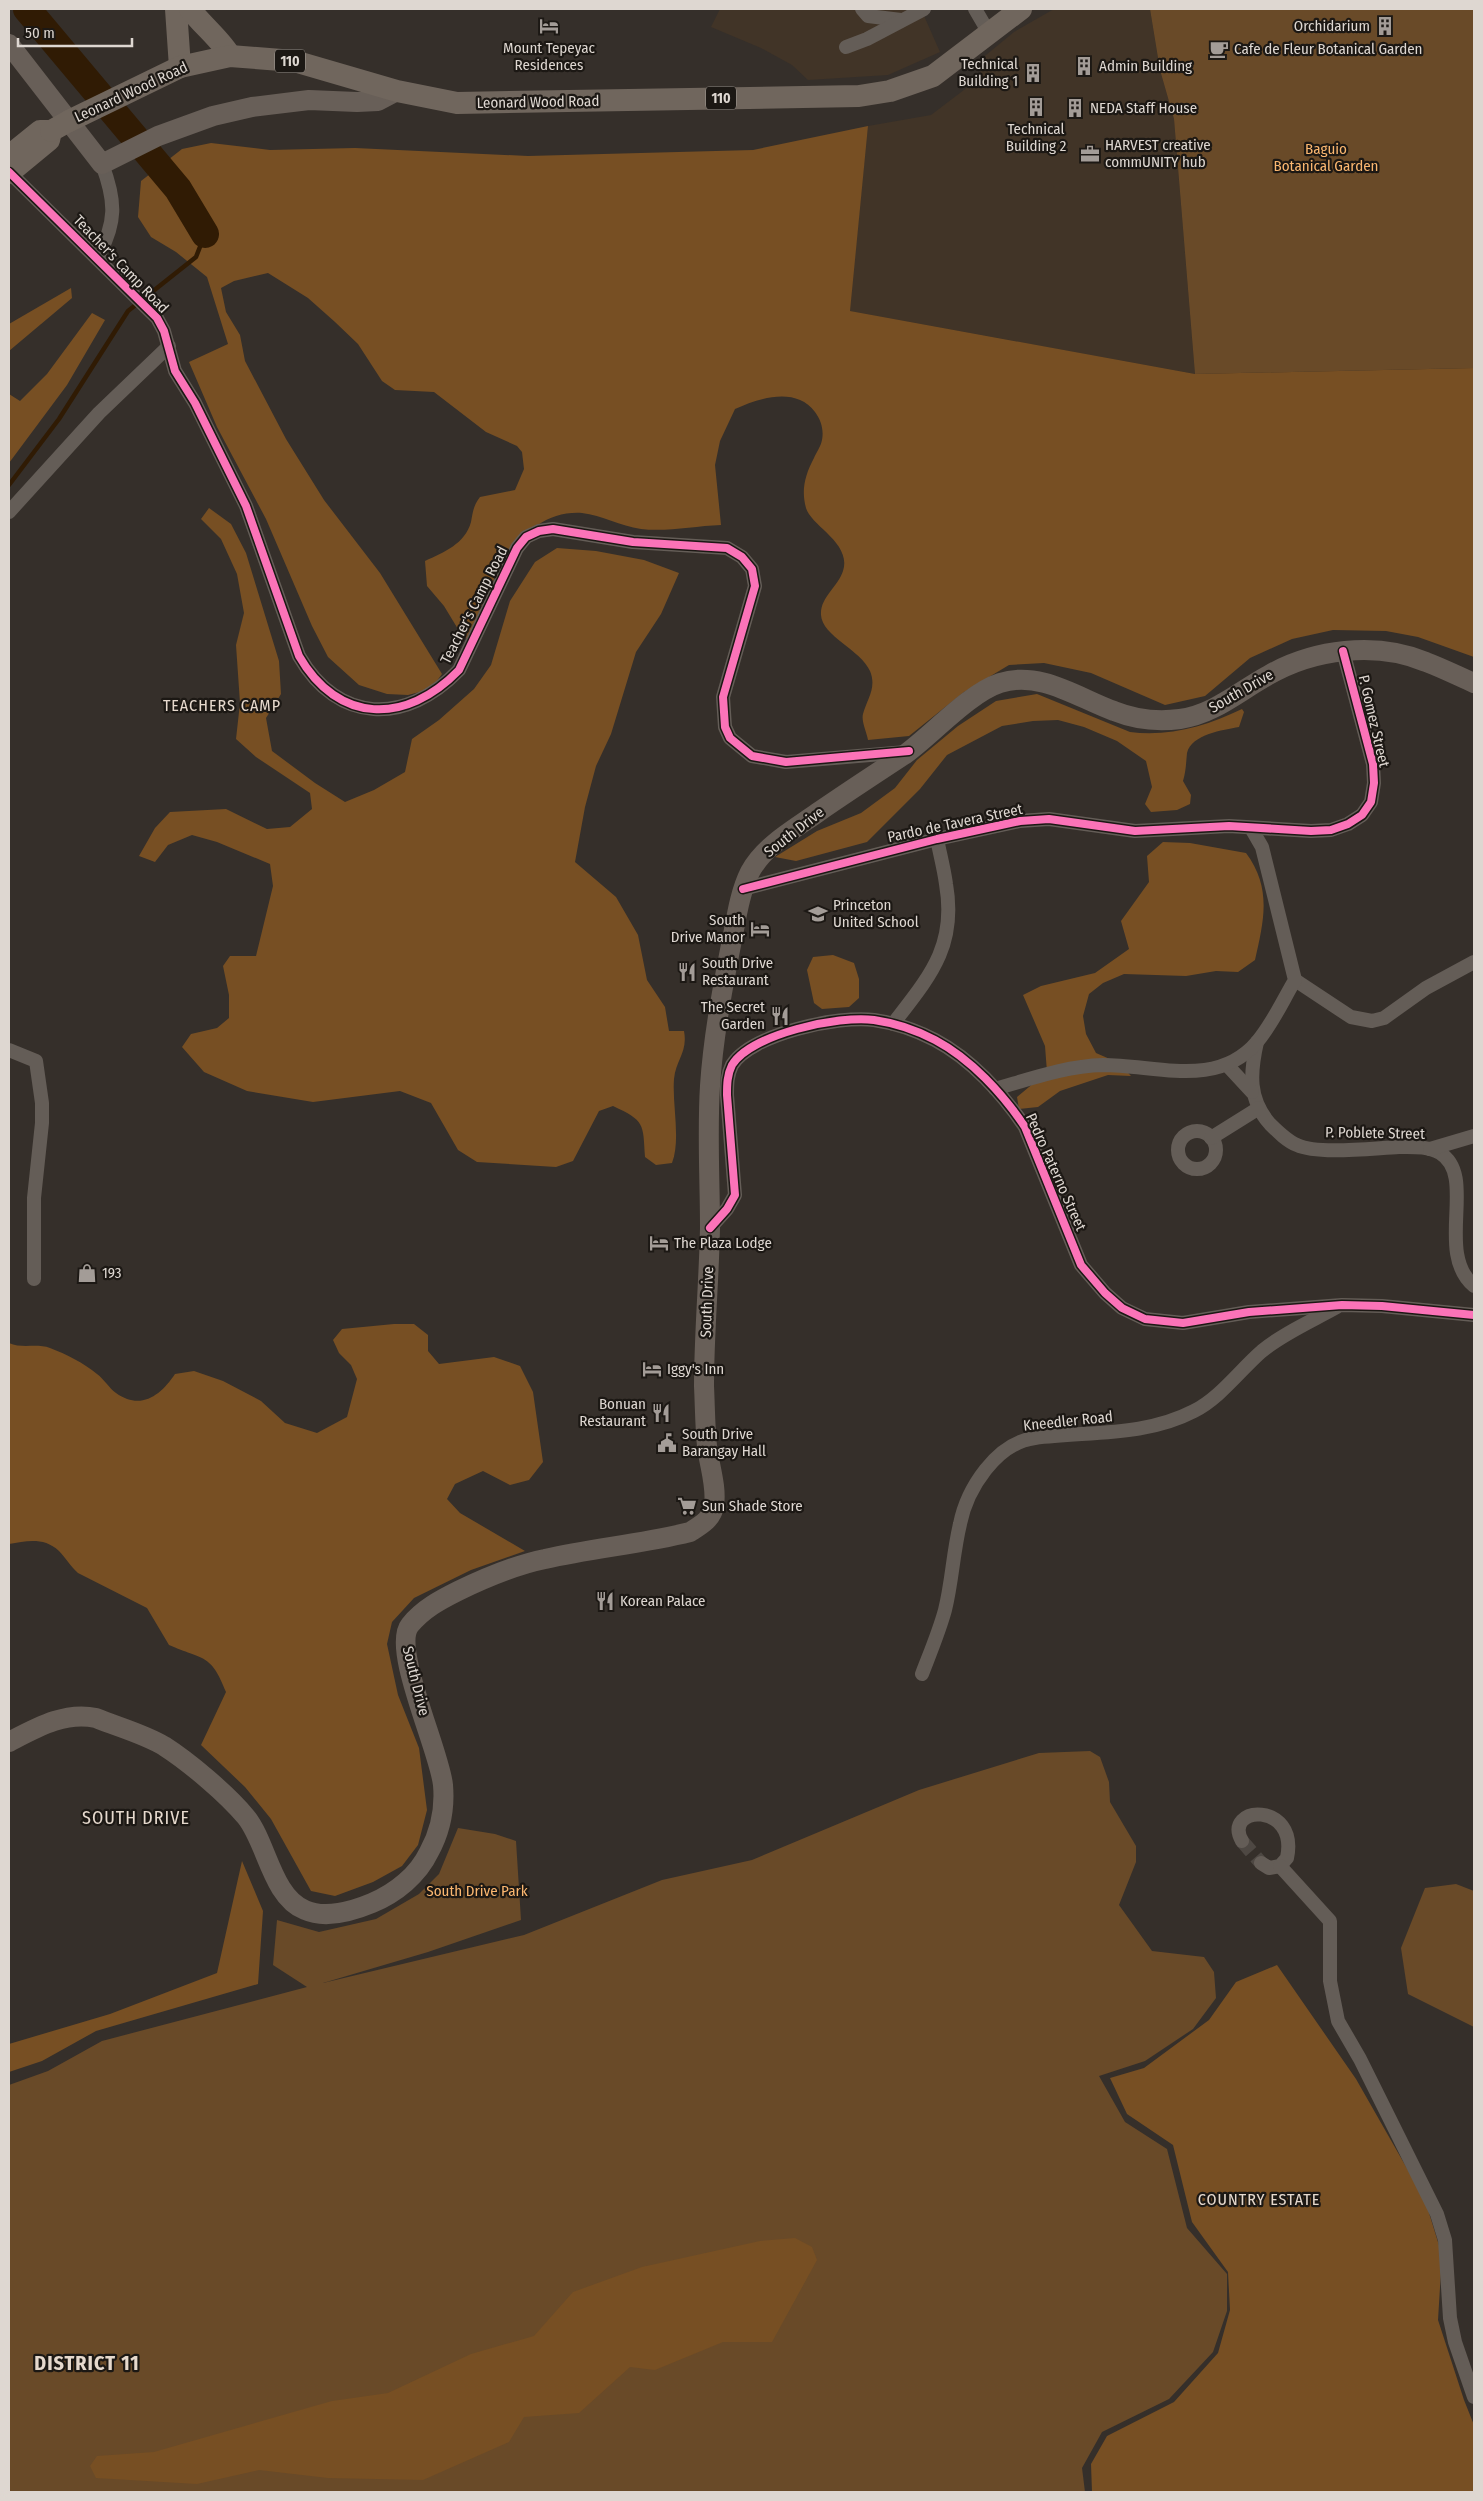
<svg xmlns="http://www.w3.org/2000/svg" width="1483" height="2501" font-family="'Fira Sans Condensed',sans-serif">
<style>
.built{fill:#413427}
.green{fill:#694a28}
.forest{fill:#774f23}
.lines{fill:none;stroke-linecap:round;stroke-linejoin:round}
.stream{stroke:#301b04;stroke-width:4.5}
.river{stroke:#301b04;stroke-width:28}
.street-tunnel{stroke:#4e4843;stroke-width:14;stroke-dasharray:14 7;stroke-linecap:butt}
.street{stroke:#645d57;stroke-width:14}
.secondary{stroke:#685f58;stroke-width:20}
.primary{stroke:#70665d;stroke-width:22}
.primary-bridge{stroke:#70665d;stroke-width:22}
.cycleway-casing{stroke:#1c1814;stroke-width:11}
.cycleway{stroke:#fb73b8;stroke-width:8}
.labels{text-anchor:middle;stroke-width:4.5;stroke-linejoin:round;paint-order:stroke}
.shield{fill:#1c1814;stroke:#a49e98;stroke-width:1}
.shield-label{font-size:14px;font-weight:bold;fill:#ded7d1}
.poi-label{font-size:15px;fill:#ded7d1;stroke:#1c1814;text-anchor:start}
.street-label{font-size:15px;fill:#ded7d1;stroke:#1c1814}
.park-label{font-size:15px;fill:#fbb770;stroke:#1c1814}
.neighbourhood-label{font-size:16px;letter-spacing:1px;fill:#e6d9cd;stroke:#1c1814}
.quarter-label{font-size:18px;letter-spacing:1px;fill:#e6d9cd;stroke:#1c1814}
.district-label{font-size:20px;font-weight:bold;letter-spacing:1px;fill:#e6d9cd;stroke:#1c1814}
</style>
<rect width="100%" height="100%" fill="#352f2a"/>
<g class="built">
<path d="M 720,9 L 921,9 L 940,52 L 888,75 L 808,80 L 792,65 L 761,48 L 711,27 Z"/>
<path d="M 1054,9 L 1150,9 L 1160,70 L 1174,119 L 1195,374 L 849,311 L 868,126 L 931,115 L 981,77 L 980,60 L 1014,32 Z"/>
</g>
<g class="green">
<path d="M 1150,9 L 1474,9 L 1474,368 L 1195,374 L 1174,119 L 1160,70 Z"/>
<path d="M 1090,1751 L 1100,1757 L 1109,1782 L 1110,1802 L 1136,1846 L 1136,1862 L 1119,1905 L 1152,1951 L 1204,1957 L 1214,1972 L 1216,1998 L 1193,2029 L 1145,2061 L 1099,2076 L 1125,2122 L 1167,2149 L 1187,2228 L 1227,2274 L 1227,2311 L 1213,2352 L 1169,2399 L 1102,2432 L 1082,2468 L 1085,2492 L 9,2492 L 9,2085 L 48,2071 L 102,2041 L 307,1987 L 273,1965 L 277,1920 L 319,1932 L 376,1919 L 419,1894 L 439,1874 L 458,1828 L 495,1834 L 516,1841 L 521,1920 L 428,1952 L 323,1983 L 524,1935 L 662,1880 L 752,1860 L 919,1790 L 1039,1753 Z"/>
<path d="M 1456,1884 L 1474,1891 L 1474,2027 L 1408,1994 L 1401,1948 L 1425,1888 Z"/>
</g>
<g class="forest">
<path d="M 868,126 L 850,311 L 1195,374 L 1474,368 L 1474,657 L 1418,637 L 1386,631 L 1333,630 L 1292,639 L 1250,658 L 1205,696 L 1165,705 L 1091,673 L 1044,663 L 1009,665 L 964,692 L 909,736 L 868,740 C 867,733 861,721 863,714 C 867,699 877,688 870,671 C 861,650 822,636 821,615 C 820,597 838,587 843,571 C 852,543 811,526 806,508 C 801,490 805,475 814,458 C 816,453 821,446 822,440 C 824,430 821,420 815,412 C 796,386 759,398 735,409 L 720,441 L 715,465 L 721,525 C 694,526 667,532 641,529 C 620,526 602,515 582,513 C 517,509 487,589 469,640 L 461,634 L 444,606 L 427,586 L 425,561 C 444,552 465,544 471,522 C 473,512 473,506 480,497 L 515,490 L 524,469 L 522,452 L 517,446 L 486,432 L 434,392 L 395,390 L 382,381 L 358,344 L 335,322 L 308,298 L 268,273 L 234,281 L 221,288 L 226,312 L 240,335 L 245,361 L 286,439 L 324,500 L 380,573 L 442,674 L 431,689 L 408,695 L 387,694 L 359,685 L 328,657 L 312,626 L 266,519 L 217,427 L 189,362 L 228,344 L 207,277 L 176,252 L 151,237 L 138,217 L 141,181 L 182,149 L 211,143 L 270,150 L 355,148 L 528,156 L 753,150 Z"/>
<path d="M 71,288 L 72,298 L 9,351 L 9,324 Z"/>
<path d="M 92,313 L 105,320 L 67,385 L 9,463 L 9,394 L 20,401 L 47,374 Z"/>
<path d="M 209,508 L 231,524 L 246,553 L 279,661 L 281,694 L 266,718 L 272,751 L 315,783 L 345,802 L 374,790 L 405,772 L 412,739 L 439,720 L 474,689 L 491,665 L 510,601 L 535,562 L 557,548 L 596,551 L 644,560 L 679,573 L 661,614 L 636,652 L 611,734 L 596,766 L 585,807 L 575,862 L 616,897 L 638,935 L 647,980 L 665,1007 L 669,1031 L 684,1031 C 688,1052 676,1059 674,1079 C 672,1105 681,1139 672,1163 L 656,1165 L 645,1157 C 643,1123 645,1121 613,1106 L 599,1111 L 573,1161 L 556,1167 L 477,1162 L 458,1150 L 431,1103 L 400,1091 L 313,1102 L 247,1091 L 204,1072 L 182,1047 L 191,1034 L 217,1028 L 229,1018 L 229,995 L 223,966 L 230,956 L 256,956 L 273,886 L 270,864 L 217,842 L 192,835 L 168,845 L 155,862 L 139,856 L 155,828 L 170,812 L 226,809 L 267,829 L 290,827 L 312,809 L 310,793 L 256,757 L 236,739 L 240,703 L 236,645 L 244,613 L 237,574 L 221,539 L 201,519 Z"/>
<path d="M 1037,694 L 1130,732 C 1169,737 1207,726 1242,709 L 1244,712 L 1239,727 C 1223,730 1192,734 1187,753 C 1186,763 1186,771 1183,781 L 1191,795 L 1190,804 L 1177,810 L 1151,812 L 1145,804 L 1152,787 L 1146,761 L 1117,741 L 1084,727 L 1058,720 L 1033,721 L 1002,726 L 947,755 L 920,789 L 867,842 L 796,861 L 775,857 L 817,831 L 861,813 L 895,788 L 917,760 L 958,726 L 996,701 Z"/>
<path d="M 1163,842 L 1190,843 L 1246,853 C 1272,888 1264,920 1255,960 L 1238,972 L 1216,971 L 1186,976 L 1124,974 L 1103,983 L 1089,994 L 1083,1016 L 1086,1034 L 1096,1053 L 1119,1063 L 1131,1076 L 1108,1075 L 1060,1091 L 1038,1107 L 1019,1109 L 1017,1097 L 1047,1072 L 1045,1046 L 1023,995 L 1041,986 L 1095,973 L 1129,949 L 1121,921 L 1149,882 L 1147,856 Z"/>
<path d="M 833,955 L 854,963 L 859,979 L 859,998 L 849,1007 L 822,1009 L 814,1003 L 807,970 L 813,957 Z"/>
<path d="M 394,1324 L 414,1324 L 428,1335 L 428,1351 L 439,1364 L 494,1357 L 520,1366 L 533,1392 L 543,1462 L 529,1480 L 510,1485 L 483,1471 L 455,1484 L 447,1499 L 460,1513 L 525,1551 L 471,1570 L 414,1598 L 392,1622 L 387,1644 L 398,1695 L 419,1748 L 427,1810 L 418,1845 L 402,1866 L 373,1882 L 335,1896 L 311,1891 L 271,1819 L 245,1787 L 201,1745 L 226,1692 C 211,1653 203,1660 169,1645 L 147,1608 L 78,1573 C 70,1566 66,1558 59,1551 C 44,1537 27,1541 9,1544 L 9,1343 C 22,1349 37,1343 50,1348 C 66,1354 84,1363 97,1374 C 104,1379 109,1388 116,1393 C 141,1411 161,1395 175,1374 L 194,1371 L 223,1381 L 261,1401 L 285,1423 L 317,1433 L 347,1417 L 357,1379 L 351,1365 L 339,1353 L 333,1340 L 342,1329 Z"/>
<path d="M 242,1861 L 263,1911 L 258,1984 L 96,2031 L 42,2061 L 9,2072 L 9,2044 L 110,2014 L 217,1973 Z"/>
<path d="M 1277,1965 L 1356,2079 L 1425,2200 L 1442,2255 L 1438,2320 L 1464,2400 L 1474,2425 L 1474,2492 L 1092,2492 L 1091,2464 L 1107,2436 L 1174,2402 L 1218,2353 L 1230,2310 L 1228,2272 L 1192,2222 L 1173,2145 L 1127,2114 L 1110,2078 L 1144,2068 L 1209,2020 L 1236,1982 Z"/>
<path d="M 795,2238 L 812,2247 L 817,2260 L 772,2342 L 723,2342 L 655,2370 L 630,2367 L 579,2413 L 524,2417 L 509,2442 L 423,2480 L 328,2478 L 259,2470 L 197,2484 L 96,2478 L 90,2466 L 97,2456 L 154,2452 L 332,2401 L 388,2393 L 471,2354 L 534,2336 L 573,2292 L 642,2267 L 760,2241 Z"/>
</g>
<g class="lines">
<path class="stream" d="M 9,485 L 59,419 L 128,311 L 196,257 L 205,234"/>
<path class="river" d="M 27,9 L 178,189 L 205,234"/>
<path class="street-tunnel" d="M 1242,1841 L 1261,1863"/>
<g class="street">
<path d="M 862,9 L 868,16 L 901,20"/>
<path d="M 975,9 L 989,33"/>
<path d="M 846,47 L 867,39 L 924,9"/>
<path d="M 9,172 L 157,318 L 164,331 L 175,371 L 195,403 L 246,506 L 299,656 C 338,724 406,725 459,670 L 517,548 L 526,537 L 539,531 L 553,529 L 633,542 L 727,548 L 742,557 L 752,569 L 755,586 L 723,697 L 725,727 L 730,738 L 752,756 L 786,762 L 906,752"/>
<path d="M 97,258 C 117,223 116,201 102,164"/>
<path d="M 9,512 L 99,413 L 169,346"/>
<path d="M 743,889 L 937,839 L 1020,821 L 1049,819 L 1135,831 L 1229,826 L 1311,831 L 1331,830 L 1348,824 L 1362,815 L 1371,802 L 1374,783 L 1373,764 L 1343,651"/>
<path d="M 1295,980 L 1351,1017 L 1372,1021 L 1384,1018 L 1426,988 L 1474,962"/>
<path d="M 893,1024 C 929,977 957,947 946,884 C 944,869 940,854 937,839"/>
<path d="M 1257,1042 C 1250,1073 1248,1099 1270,1124 C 1278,1132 1287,1141 1297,1145 C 1318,1155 1374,1148 1399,1147 C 1413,1147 1428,1146 1440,1153 C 1478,1176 1434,1252 1474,1286"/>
<path d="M 9,1050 L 36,1061 L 42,1103 L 42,1123 L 34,1198 L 34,1279"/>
<path d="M 1227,1065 L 1252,1092"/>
<path d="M 995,1089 C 1030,1079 1066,1066 1103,1065 C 1156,1065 1217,1089 1257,1042 C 1273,1023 1283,1000 1295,980 L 1262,847 L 1251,828"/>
<circle cx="1197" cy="1150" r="19"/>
<path d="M 1211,1138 L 1259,1108"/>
<path d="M 1430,1149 L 1474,1136"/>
<path d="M 710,1228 L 727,1209 L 735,1195 L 727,1095 C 727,1085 727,1075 732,1065 C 751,1034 839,1015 874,1020 C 895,1023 916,1030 935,1040 C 971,1059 1003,1094 1025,1127 L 1081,1265 L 1105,1293 L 1122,1308 L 1145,1319 L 1183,1323 L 1249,1312 L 1342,1305 L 1382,1306 L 1474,1315"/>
<path d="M 922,1674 C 930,1653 939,1632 945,1610 C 952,1582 953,1553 960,1524 C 967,1489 996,1443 1035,1438 C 1088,1431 1144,1437 1194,1411 C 1220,1398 1240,1370 1262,1351 C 1284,1333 1312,1321 1337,1307"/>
<path d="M 1242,1841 C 1222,1805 1299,1801 1287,1858 L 1280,1866 L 1269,1868 L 1261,1863"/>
<path d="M 1280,1866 L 1330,1921 L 1330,1981 L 1338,2021 L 1360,2059 L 1437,2214 L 1445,2240 L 1450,2318 L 1455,2342 L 1474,2397"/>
</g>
<g class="secondary">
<path d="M 9,44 L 102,164 L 158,136 L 213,116 L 252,107 L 309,100 L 357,102 L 378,101 L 397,91"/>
<path d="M 9,1742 C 36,1728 65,1711 96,1718 C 118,1727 144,1734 164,1746 C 189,1762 227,1794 246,1817 C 267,1843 272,1897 305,1910 C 325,1919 353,1911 372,1903 C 396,1893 418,1875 429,1852 C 440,1832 445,1808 443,1785 C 440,1752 391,1648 410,1625 C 423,1609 440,1600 458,1591 C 485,1578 515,1565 545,1559 C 593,1548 642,1544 690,1532 C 701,1525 712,1519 714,1506 C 717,1486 709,1465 707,1446 C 705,1427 705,1406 704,1386 C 704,1334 709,1281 710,1228 C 710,1181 707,1133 710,1086 C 713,1039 722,991 731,945 C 736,921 739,894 750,872 C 764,846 793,830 817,813 C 846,793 875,774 904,755 C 932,735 969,693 1000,683 C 1040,670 1078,698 1114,711 C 1134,719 1158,722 1180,719 C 1214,714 1238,692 1267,676 C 1313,649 1376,641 1426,662 C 1442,668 1458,676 1474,683"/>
</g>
<g class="primary">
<path d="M 176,9 L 180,67"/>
<path d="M 190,9 C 200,23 224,43 230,56"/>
<path d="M 69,121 L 180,67 L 230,56 L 294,61 L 397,91 L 457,103 L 859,96 L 890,91 L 933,76 L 1021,9"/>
<path d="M 9,156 L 40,131 L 51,131 L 49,140 L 9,173"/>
</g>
<path class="primary-bridge" d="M 51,131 L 69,121"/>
<g class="cycleway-casing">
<g id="cycleway">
<path d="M 9,172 L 157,318 L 164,331 L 175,371 L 195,403 L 246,506 L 299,656 C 338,724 406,725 459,670 L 517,548 L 526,537 L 539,531 L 553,529 L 633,542 L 727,548 L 742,557 L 752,569 L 755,586 L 723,697 L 725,727 L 730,738 L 752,756 L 786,762 L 909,751"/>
<path d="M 743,889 L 937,839 L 1020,821 L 1049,819 L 1135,831 L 1229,826 L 1311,831 L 1331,830 L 1348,824 L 1362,815 L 1371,802 L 1374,783 L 1373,764 L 1343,651"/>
<path d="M 710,1228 L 727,1209 L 735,1195 L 727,1095 C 727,1085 727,1075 732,1065 C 751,1034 839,1015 874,1020 C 895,1023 916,1030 935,1040 C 971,1059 1003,1094 1025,1127 L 1081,1265 L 1105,1293 L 1122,1308 L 1145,1319 L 1183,1323 L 1249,1312 L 1342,1305 L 1382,1306 L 1474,1315"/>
</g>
</g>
<use href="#cycleway" class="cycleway"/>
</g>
<defs>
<g id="hotel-bare" transform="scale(1.5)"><path d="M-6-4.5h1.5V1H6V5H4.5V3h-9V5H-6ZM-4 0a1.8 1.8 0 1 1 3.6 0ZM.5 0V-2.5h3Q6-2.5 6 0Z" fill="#a39c97" stroke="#1c1814" stroke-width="2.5" paint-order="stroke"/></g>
<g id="building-bare" transform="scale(1.5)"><path d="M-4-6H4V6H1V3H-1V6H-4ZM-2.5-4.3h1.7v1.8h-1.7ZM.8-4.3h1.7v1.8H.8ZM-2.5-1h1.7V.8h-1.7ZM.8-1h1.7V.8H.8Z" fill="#a39c97" stroke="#1c1814" stroke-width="2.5" paint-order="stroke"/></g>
<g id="cafe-bare" transform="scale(1.5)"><path d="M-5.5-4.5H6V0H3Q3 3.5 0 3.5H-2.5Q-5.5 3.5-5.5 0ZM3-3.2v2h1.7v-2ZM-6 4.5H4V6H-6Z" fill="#a39c97" stroke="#1c1814" stroke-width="2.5" paint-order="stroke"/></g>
<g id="office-bare" transform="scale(1.5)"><path d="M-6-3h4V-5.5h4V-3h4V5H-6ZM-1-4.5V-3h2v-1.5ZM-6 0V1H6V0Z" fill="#a39c97" stroke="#1c1814" stroke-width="2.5" paint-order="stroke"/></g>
<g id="school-bare" transform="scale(1.5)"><path d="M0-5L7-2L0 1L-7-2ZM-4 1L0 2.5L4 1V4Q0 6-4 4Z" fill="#a39c97" stroke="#1c1814" stroke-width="2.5" paint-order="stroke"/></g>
<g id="restaurant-bare" transform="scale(1.5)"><path d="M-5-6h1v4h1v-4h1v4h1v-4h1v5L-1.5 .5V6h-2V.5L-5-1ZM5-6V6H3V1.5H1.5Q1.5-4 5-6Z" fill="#a39c97" stroke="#1c1814" stroke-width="2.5" paint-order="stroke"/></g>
<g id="shop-bare" transform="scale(1.5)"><path d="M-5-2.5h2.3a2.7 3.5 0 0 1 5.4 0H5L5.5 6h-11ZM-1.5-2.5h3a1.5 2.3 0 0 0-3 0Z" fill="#a39c97" stroke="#1c1814" stroke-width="2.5" paint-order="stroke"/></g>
<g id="civic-bare" transform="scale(1.5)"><path d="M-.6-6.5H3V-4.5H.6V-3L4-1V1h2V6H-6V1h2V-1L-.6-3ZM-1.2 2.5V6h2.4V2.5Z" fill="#a39c97" stroke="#1c1814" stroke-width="2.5" paint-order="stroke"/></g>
<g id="supermarket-bare" transform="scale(1.5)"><path d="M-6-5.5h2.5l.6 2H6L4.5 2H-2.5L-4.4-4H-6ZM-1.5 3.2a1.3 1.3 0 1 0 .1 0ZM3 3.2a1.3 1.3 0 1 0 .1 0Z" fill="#a39c97" stroke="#1c1814" stroke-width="2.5" paint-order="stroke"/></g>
</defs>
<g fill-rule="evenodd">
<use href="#hotel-bare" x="549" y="26"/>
<use href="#building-bare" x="1385" y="26"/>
<use href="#cafe-bare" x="1219" y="49"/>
<use href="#building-bare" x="1084" y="66"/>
<use href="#building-bare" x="1033" y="73"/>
<use href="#building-bare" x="1036" y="107"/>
<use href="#building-bare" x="1075" y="108"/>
<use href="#office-bare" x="1090" y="154"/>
<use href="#school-bare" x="818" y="914"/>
<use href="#hotel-bare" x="760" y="929"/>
<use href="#restaurant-bare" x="687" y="972"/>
<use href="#restaurant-bare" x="780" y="1016"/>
<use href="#hotel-bare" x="659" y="1243"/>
<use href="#shop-bare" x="87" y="1273"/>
<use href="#hotel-bare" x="652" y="1369"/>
<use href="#restaurant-bare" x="661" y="1413"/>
<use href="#civic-bare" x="667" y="1443"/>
<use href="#supermarket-bare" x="687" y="1506"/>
<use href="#restaurant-bare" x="605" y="1601"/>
</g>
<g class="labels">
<g class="shield">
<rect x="275" y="49.5" width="30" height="23" rx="4"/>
<rect x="706" y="86.5" width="30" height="23" rx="4"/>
</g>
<g class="shield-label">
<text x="290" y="66">110</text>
<text x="721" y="103">110</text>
</g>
<g class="poi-label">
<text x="1370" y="31" text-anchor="end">Orchidarium</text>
<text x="549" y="53" text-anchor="middle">Mount Tepeyac<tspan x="549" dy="17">Residences</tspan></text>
<text x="1234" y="54">Cafe de Fleur Botanical Garden</text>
<text x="1018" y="69" text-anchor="end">Technical<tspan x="1018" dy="17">Building 1</tspan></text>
<text x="1099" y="71">Admin Building</text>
<text x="1090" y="113">NEDA Staff House</text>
<text x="1036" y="134" text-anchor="middle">Technical<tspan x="1036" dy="17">Building 2</tspan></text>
<text x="1105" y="150">HARVEST creative<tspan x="1105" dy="17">commUNITY hub</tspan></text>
<text x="833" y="910">Princeton<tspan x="833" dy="17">United School</tspan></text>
<text x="745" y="925" text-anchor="end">South<tspan x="745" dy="17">Drive Manor</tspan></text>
<text x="702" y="968">South Drive<tspan x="702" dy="17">Restaurant</tspan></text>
<text x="765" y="1012" text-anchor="end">The Secret<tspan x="765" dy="17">Garden</tspan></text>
<text x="674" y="1248">The Plaza Lodge</text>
<text x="102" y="1278">193</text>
<text x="667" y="1374">Iggy's Inn</text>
<text x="646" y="1409" text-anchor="end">Bonuan<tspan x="646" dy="17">Restaurant</tspan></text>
<text x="682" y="1439">South Drive<tspan x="682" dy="17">Barangay Hall</tspan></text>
<text x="702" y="1511">Sun Shade Store</text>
<text x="620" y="1606">Korean Palace</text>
</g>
<g class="street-label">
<text transform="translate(131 92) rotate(-25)" y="5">Leonard Wood Road</text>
<text transform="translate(538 102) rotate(-1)" y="5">Leonard Wood Road</text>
<text transform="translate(121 264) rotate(46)" y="5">Teacher's Camp Road</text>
<text transform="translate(474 605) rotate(-63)" y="5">Teacher's Camp Road</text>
<text transform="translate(1241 691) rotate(-30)" y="5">South Drive</text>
<text transform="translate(1374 721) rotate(77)" y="5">P. Gomez Street</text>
<text transform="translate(955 823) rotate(-12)" y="5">Pardo de Tavera Street</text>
<text transform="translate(794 832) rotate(-38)" y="5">South Drive</text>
<text transform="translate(1375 1133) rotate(1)" y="5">P. Poblete Street</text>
<text transform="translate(1056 1172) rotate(66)" y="5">Pedro Paterno Street</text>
<text transform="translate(707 1302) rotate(-88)" y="5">South Drive</text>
<text transform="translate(1068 1421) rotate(-6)" y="5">Kneedler Road</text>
<text transform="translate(416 1681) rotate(76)" y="5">South Drive</text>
</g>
<g class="park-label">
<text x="1326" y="154">Baguio<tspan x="1326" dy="17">Botanical Garden</tspan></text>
<text x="477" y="1896">South Drive Park</text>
</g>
<g class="neighbourhood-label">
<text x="222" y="711">TEACHERS CAMP</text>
<text x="1259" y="2205">COUNTRY ESTATE</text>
</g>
<g class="quarter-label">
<text x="136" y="1824">SOUTH DRIVE</text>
</g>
<g class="district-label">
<text x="87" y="2370">DISTRICT 11</text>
</g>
</g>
<rect width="1483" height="2501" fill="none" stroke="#ded7d1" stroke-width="20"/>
<path d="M18 38v8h114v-8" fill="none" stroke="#ded7d1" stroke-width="2.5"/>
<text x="25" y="38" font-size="15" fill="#ded7d1" stroke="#1c1814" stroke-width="4" paint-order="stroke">50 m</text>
</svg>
